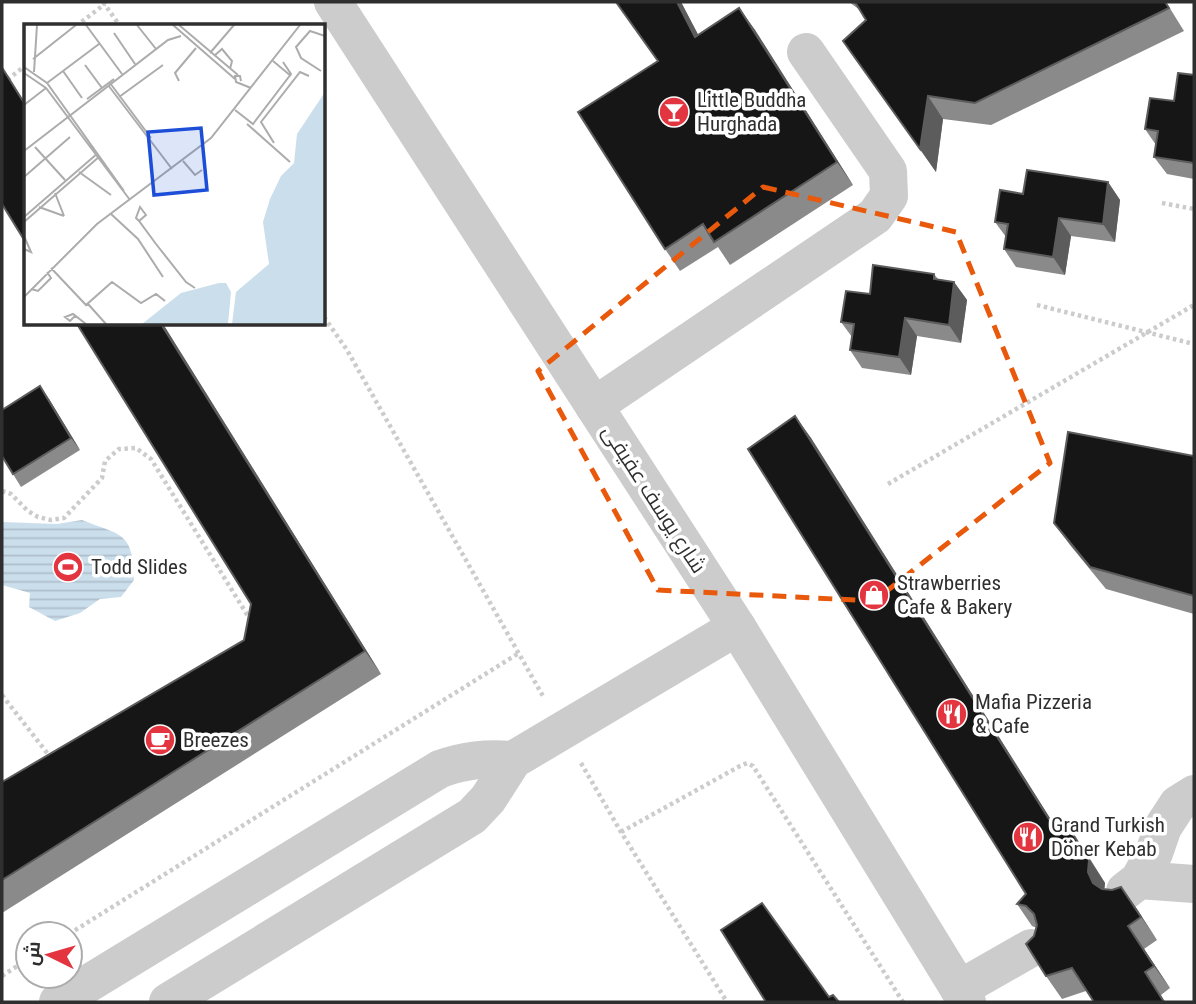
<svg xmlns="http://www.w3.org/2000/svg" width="1196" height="1004" font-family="'Roboto Condensed',Cairo,sans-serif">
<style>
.water{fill:url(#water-rules)}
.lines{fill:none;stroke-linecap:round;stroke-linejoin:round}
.path{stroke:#ccc;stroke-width:4.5;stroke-dasharray:3.5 3.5;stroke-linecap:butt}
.minor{stroke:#ccc;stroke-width:38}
.wall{fill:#8a8a8a}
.shaded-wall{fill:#5c5c5c}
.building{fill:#161616;stroke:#5c5c5c;stroke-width:2}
.marked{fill:none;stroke:#e8590c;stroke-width:5;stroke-dasharray:14 9;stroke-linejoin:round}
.labels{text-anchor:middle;stroke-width:7;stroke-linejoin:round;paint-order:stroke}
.poi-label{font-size:21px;fill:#2f2f2f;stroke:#fff;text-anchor:start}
.street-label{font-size:21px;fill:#2f2f2f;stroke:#fff}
.inset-road{fill:none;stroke:#acacac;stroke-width:2}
.view{fill:#1d4ed8;fill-opacity:0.15;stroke:#1d4ed8;stroke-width:3.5}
.inset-edge{fill:none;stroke:#2f2f2f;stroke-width:3.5}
</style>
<defs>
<pattern id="water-rules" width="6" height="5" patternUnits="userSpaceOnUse" patternTransform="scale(1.75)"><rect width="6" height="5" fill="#cadeec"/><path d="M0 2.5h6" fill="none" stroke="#aebfcb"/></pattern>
</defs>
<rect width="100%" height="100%" fill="#fff"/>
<path class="water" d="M 82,520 C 122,536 133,531 134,580 L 121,597 L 100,599 L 80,613 L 55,621 L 29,607 L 30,593 L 2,585 L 2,522 L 57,524 Z"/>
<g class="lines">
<g class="path">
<path d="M 103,2 L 120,26"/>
<path d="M 76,26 L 105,4"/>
<path d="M 2,84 L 26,65"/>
<path d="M 1162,203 L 1194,209"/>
<path d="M 1037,305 L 1194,344"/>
<path d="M 324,317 L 347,350 L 544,698"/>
<path d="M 888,484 L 1194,305"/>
<path d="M 2,491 L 11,494 L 28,511 L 38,517 L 51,520 L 64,518 L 102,478 L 105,461 L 119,449 L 136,448 L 151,459 L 251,621"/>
<path d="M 2,695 L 51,758"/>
<path d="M 581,763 L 621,832 L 727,1002"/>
<path d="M 621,832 L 740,766 L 747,763 L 753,766 L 903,1002"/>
<path d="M 69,934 L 519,653"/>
<path d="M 2,976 L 28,959"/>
</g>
<g class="minor">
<path d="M 333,2 L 737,627 L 967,1002"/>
<path d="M 594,406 L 875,216 L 889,196 L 888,171 L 806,52"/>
<path d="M 1139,880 L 1194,884"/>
<path d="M 1125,891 L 1139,880 L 1154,853 L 1163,827 L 1178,804 L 1194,794"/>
<path d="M 959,989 L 1031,948"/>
<path d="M 58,1002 L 440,769 C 465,760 486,758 513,760"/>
<path d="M 168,1002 L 472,816 L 488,799 L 513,760 L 737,627"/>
</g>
</g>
<g class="wall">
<path d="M 616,2 L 681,2 L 698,35 L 739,8 L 755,30 L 853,185 L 730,265 L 718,247 L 680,271 L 665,249 L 658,61 Z"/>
<path d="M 849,2 L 1166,2 L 1184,31 L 991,125 L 943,119 L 936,172 L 843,41 L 866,20 L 860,10 Z"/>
<path d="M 1194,75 L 1194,179 L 1167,174 L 1154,157 L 1156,145 L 1145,129 L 1174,101 Z"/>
<path d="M 1108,182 L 1120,200 L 1115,242 L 1071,236 L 1065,275 L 1016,267 L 1004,249 L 1006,237 L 995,222 L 1023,194 Z"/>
<path d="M 934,274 L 938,279 L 954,282 L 967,300 L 961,343 L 917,336 L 911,375 L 862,368 L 850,350 L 852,337 L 841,322 L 870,294 Z"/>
<path d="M 163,324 L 381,674 L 2,913 L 2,782 L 244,640 L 251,604 Z"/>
<path d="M 49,399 L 80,450 L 21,487 L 13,474 Z"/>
<path d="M 795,416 L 811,438 L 1060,834 L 1084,849 L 1105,883 L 1104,889 L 1112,890 L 1121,887 L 1157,940 L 1144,949 L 1170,988 L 1161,995 L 1165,1002 L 1094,1002 L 1086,991 L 1062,999 L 1046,976 L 1034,936 L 1037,928 L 1032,926 L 1017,904 L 1026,894 Z"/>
<path d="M 1194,456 L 1194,614 L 1106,589 L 1070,545 L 1054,523 Z"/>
</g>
<g class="shaded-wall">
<path d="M 677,2 L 681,2 L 711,59 L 695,37 Z"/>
<path d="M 739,8 L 755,30 L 853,185 L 837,162 Z"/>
<path d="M 3,69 L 26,104 L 26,106 Z"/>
<path d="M 928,96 L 943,119 L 936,172 L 920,149 Z"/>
<path d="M 1108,182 L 1120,200 L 1115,242 L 1103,224 Z"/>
<path d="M 1059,218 L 1071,236 L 1065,275 L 1053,257 Z"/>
<path d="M 954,282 L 967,300 L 961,343 L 949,325 Z"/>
<path d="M 905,318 L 917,336 L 911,375 L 899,357 Z"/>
<path d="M 161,324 L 163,324 L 381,674 L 365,651 Z"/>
<path d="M 40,386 L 49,399 L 80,450 L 71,438 Z"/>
<path d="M 795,416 L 811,438 L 1075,858 L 1059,835 Z"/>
<path d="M 1068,826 L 1105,883 L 1104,895 L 1093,883 Z"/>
<path d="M 1121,887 L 1137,909 L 1157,940 L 1141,917 Z"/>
<path d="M 1128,926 L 1144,949 L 1170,988 L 1154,966 Z"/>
</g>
<g class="building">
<path d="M 616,2 L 677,2 L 695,37 L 739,8 L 837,162 L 714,242 L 703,224 L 665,249 L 578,112 L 658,61 Z"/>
<path d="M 855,2 L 1165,2 L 1169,8 L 975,103 L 928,96 L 920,149 L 843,41 L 866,20 Z"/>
<path d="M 3,69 L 26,106 L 26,243 L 2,204 L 2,70 Z"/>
<path d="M 1178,73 L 1194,75 L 1194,163 L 1154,157 L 1158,131 L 1145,129 L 1150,98 L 1174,101 Z"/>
<path d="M 1027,170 L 1108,182 L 1103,224 L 1059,218 L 1053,257 L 1004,249 L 1008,224 L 995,222 L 1000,190 L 1023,194 Z"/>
<path d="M 873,265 L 934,274 L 934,279 L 954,282 L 949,325 L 905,318 L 899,357 L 850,350 L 854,324 L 841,322 L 846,291 L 870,294 Z"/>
<path d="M 77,324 L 161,324 L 365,651 L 2,880 L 2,782 L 244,640 L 251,604 Z"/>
<path d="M 40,386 L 71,438 L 13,474 L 2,456 L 2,410 Z"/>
<path d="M 795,416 L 1059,835 L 1068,826 L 1089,860 L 1088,872 L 1093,883 L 1102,889 L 1112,890 L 1121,887 L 1141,917 L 1128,926 L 1154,966 L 1145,972 L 1164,1002 L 1094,1002 L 1072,968 L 1046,976 L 1026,944 L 1034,936 L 1037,925 L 1034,914 L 1026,906 L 1017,904 L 1026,894 L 748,449 Z"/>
<path d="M 1068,432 L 1194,456 L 1194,596 L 1090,567 L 1054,523 Z"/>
<path d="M 762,903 L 829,997 L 833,995 L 839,1002 L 766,1002 L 721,930 Z"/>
</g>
<path class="marked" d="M 763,187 L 956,232 L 1050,463 L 874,601 L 658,590 L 538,371 Z"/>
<defs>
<g id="bar-disc" transform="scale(1.575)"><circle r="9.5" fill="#e33540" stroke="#fff"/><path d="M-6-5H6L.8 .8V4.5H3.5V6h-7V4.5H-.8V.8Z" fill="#fff"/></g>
<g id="stadium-disc" transform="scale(1.575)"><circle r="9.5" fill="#e33540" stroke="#fff"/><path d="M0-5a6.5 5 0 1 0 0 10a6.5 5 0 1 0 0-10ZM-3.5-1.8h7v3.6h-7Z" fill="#fff"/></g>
<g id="shop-disc" transform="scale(1.575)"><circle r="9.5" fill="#e33540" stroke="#fff"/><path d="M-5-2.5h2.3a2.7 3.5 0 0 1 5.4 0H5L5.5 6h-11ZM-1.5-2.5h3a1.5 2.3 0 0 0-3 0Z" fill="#fff"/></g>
<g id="restaurant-disc" transform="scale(1.575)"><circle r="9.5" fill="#e33540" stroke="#fff"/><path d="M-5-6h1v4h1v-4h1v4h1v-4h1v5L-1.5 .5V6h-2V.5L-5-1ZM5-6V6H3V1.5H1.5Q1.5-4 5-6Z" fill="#fff"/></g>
<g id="cafe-disc" transform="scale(1.575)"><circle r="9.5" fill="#e33540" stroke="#fff"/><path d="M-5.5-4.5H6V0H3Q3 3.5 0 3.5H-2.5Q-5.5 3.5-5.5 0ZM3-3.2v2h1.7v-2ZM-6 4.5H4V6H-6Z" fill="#fff"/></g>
</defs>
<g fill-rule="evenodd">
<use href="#bar-disc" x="674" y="112"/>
<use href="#stadium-disc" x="68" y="567"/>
<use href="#shop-disc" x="874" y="595"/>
<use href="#restaurant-disc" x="952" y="714"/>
<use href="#cafe-disc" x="160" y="740"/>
<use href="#restaurant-disc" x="1028" y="837"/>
</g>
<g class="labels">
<g class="poi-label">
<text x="697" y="107">Little Buddha<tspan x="697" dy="24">Hurghada</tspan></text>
<text x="91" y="574">Todd Slides</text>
<text x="897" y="590">Strawberries<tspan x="897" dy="24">Cafe &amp; Bakery</tspan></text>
<text x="975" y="709">Mafia Pizzeria<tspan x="975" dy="24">&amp; Cafe</tspan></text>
<text x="183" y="747">Breezes</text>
<text x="1051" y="832">Grand Turkish<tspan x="1051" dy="24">Döner Kebab</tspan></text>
</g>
<g class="street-label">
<text transform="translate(654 499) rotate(57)" y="7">شارع يوسف عفيفى</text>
</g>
</g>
<g transform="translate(24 24)">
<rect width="301" height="301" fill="#fff"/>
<path d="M 301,68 L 301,300 L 208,300 L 212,268 L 245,240 L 239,198 L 246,175 L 257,152 L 270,139 L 273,110 ZM 195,259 L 202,259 L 207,268 L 204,300 L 118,300 L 157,269 Z" fill="#cadeec"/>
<path class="inset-road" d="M 62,1 L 98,50M 113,1 L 132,25M 149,1 L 211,55M 155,1 L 214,51M 90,9 L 111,40M 186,29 L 210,1M 190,32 L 198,25 L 208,37 L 206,45M 9,35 L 52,1M 249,37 L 267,52M 61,41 L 78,64M 0,43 L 23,59 L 100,167M 39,47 L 58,74M 297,47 L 277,34 L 272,23 L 286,7 L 301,12M 10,48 L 13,1M 0,49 L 22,64 L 106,176M 155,57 L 151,49 L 172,24M 217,57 L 216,52 L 211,52 L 212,58 L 227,64M 23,59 L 75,20M 86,59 L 127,114M 84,61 L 148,145M 95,73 L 139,41M 63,75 L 90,55M 0,81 L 22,64M 211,86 L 229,100 L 267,50 L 259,38M 223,100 L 266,138M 250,119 L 237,98 L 276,48 L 285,52M 11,123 L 41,156M 0,127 L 144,16 L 157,12M 159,137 L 171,151 L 178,146M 55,148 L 87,171M 0,153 L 46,113M 31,169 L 40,192M 15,183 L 40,192M 87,190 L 114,215 L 139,253M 0,193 L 74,129M 115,197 L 122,191 L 116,183 L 112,194 L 115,197 L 132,220 L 162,258 L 171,264M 0,198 L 76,132M 0,212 L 7,228 L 0,225M 27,244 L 62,281 L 88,258 L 117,279 L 132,270 L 141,277M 7,265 L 14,267 L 27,254 L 23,248M 0,273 L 73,200 L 187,114 L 276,1M 64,280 L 82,300M 51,292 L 46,297 L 41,293 L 49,290 L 62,300"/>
<path class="view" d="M 177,104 L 183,166 L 130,171 L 124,108 Z"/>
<rect width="301" height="301" class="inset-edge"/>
</g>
<rect width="1196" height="1004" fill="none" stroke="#2f2f2f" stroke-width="7"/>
<g transform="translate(49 955) rotate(275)"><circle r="33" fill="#ffffff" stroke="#acacac" stroke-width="2"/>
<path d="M0-5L12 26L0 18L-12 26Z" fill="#e33540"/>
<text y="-10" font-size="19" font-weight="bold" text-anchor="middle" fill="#2f2f2f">ش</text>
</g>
</svg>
